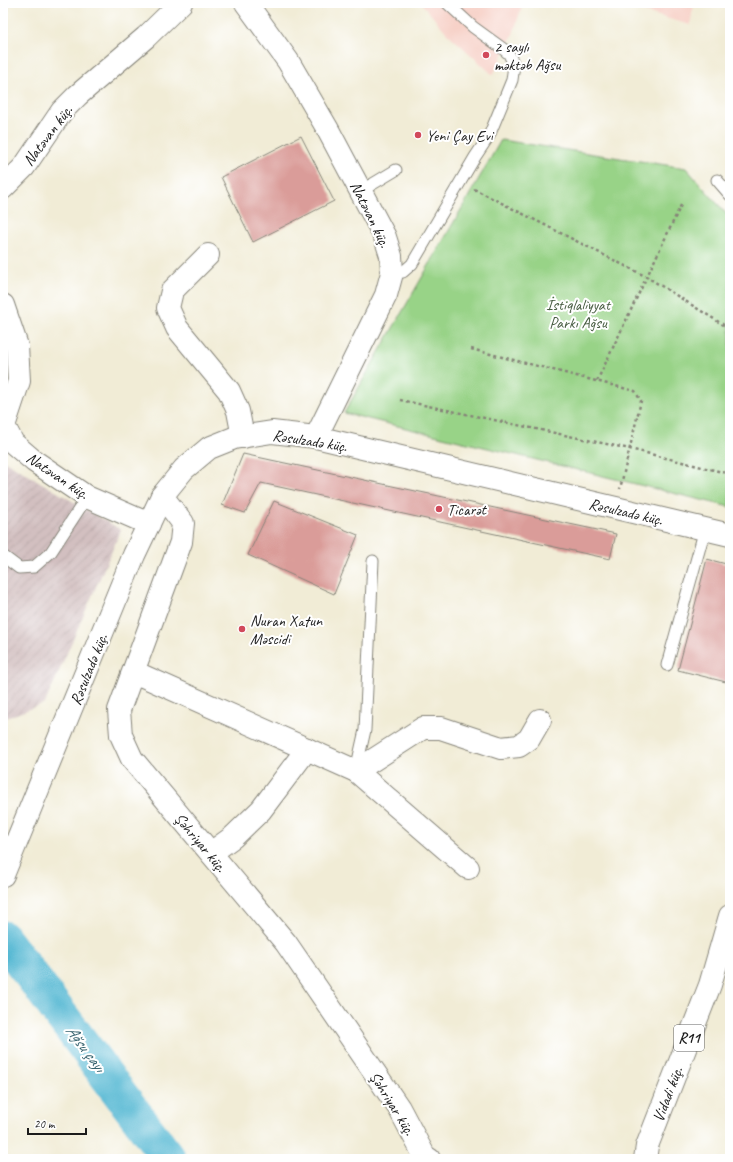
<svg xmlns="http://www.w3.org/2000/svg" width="733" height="1162" font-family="Caveat,sans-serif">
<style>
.built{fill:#f7d1c8}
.industrial{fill:url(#industrial-furrows)}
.park{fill:#98d387;stroke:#5a7852}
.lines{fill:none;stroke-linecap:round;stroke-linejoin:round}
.river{stroke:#55b8d3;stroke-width:35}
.building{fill:#da9c99}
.lane-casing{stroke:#868479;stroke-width:13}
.street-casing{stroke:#868479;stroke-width:24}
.secondary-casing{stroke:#868479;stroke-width:24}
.primary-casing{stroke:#868479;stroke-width:24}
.path{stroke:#868479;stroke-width:2.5;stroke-dasharray:3 3;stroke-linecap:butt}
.lane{stroke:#fff;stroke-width:11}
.street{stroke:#fff;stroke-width:22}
.secondary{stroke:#fff;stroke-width:22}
.primary{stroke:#fff;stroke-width:22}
.poi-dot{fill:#d1495b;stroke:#fff;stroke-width:1.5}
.labels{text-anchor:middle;stroke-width:4;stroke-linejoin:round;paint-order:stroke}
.shield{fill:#fff;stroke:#606060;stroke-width:1}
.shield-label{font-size:15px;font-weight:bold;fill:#1c1c1c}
.poi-label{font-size:16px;fill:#1c1c1c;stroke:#fff;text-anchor:start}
.street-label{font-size:16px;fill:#1c1c1c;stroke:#fff}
.park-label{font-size:16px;fill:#475c41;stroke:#fff}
.water-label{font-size:17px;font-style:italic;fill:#36626e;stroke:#fff}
</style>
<defs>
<pattern id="industrial-furrows" width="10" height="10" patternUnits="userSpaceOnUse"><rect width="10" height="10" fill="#d2bfc0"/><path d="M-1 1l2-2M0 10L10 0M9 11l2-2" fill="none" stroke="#b4a4a4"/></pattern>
</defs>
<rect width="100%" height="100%" fill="#fff"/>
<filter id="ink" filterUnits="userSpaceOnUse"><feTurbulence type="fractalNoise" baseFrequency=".025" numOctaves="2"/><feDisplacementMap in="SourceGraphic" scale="8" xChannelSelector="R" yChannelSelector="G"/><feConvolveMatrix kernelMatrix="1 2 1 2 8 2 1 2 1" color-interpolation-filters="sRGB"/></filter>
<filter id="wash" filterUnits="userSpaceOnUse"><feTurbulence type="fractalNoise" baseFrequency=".012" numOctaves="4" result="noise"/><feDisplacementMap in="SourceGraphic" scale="16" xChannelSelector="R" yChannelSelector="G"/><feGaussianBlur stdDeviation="0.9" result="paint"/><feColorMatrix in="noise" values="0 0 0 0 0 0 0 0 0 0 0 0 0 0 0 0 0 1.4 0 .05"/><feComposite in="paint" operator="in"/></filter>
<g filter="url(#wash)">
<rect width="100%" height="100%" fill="#f1ecd6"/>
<g class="built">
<path d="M 421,3 L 523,3 L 513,34 L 493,75 L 447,33 Z"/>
<path d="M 614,3 L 694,3 L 690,25 Z"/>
</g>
<path class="industrial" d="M 3,460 L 121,530 L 45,703 L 3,719 Z"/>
<path class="park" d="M 501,140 L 686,168 L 730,218 L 730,507 L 344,413 Z"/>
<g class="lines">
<path class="river" d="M 3,938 L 169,1159"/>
</g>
<g id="blocks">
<g class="building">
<path d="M 301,136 L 334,201 L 253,242 L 221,177 Z"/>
<path d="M 243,454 L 616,534 L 610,559 L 261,483 L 245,513 L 222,505 Z"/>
<path d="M 274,501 L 358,535 L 334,594 L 248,555 Z"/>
<path d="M 707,559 L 730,565 L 730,683 L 678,670 Z"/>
</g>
</g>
</g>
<g filter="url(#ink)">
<use href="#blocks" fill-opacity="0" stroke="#868479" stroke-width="1"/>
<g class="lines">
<g class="lane-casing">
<g id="lane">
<path d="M 717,180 L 730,195"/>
<path d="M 361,191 L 396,170"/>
<path d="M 392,273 L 403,272 L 412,264 L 475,157 L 489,136 L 512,80 L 514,65 L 509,54 L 502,48 L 473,27 L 447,3"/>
<path d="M 3,556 L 19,568 L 34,567 L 51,552 L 87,497"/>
<path d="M 667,665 L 705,529"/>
<path d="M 356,770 L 365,730 L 373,561"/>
</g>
</g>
<g class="street-casing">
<g id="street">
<path d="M 3,188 L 24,167 L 62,111 L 78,95 L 146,37 L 181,3"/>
<path d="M 208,255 L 172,291 L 168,308 L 177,328 L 229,391 L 238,411 L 243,437"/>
<path d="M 3,305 L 17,346 L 19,381 L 4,426 L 13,443 L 34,461 L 87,497 L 149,524"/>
<path d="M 162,496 L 183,523 L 181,542 L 119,710 L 121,735 L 132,759 L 286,943 L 399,1108 L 425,1157 L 429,1159"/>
<path d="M 134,672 L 356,771 L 468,868"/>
<path d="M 356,771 L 423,728 L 441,728 L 501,748 L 519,746 L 529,739 L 540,720"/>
<path d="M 211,853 L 233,837 L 261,810 L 307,749"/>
</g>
</g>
<g class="secondary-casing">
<g id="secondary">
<path d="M 246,3 L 288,61 L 327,128 L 385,237 L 391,256 L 392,273 L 386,295 L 316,437"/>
<path d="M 3,875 L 134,555 L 162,496 L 184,469 L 209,448 L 234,438 L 272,432 L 316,437 L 730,535"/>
</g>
</g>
<g class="primary-casing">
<path id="primary" d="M 645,1159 L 647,1146 L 710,985 L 730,916"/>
</g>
<g class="path">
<path d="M 474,189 L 647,277 L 730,329"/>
<path d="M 471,349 L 635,391 L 641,401 L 620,489"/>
<path d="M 597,381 L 682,203"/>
<path d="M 400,400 L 630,449 L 730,474"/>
</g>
<use href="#lane" class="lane"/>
<use href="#street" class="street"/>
<use href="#secondary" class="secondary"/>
<use href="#primary" class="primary"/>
</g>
</g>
<g class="poi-dot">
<circle cx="486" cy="55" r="4"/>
<circle cx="418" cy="135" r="4"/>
<circle cx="439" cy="509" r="4"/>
<circle cx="242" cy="629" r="4"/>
</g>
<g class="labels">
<rect class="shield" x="674" y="1025" width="30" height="26" rx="3"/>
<g class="shield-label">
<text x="689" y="1043">R11</text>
</g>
<g class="poi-label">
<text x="494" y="52">2 saylı<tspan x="494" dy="18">məktəb Ağsu</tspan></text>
<text x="426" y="141">Yeni Çay Evi</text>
<text x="447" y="515">Ticarət</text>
<text x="250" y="626">Nuran Xatun<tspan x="250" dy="18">Məscidi</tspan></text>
</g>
<g class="street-label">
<text transform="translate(47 135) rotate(-53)" y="6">Natəvan küç.</text>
<text transform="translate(371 214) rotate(64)" y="6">Natəvan küç.</text>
<text transform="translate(310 440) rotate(9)" y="6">Rəsulzadə küç.</text>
<text transform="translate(58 475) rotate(34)" y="6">Natəvan küç.</text>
<text transform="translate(626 511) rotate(13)" y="6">Rəsulzadə küç.</text>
<text transform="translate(88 669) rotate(-68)" y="6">Rəsulzadə küç.</text>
<text transform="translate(201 842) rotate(50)" y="6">Şəhriyar küç.</text>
<text transform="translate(667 1094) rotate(-69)" y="6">Vidadi küç.</text>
<text transform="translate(393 1103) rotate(58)" y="6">Şəhriyar küç.</text>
</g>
<g class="park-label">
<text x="578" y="310">İstiqlaliyyat<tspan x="578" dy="18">Parkı Ağsu</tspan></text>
</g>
<g class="water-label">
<text transform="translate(86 1048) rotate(53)" y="6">Ağsu çayı</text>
</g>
</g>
<rect width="733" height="1162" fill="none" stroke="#fff" stroke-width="16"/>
<path d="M28 1128v6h58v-6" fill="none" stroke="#1c1c1c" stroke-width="2"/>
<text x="34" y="1128" font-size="12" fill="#1c1c1c" stroke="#ffffff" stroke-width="3" paint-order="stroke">20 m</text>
</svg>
